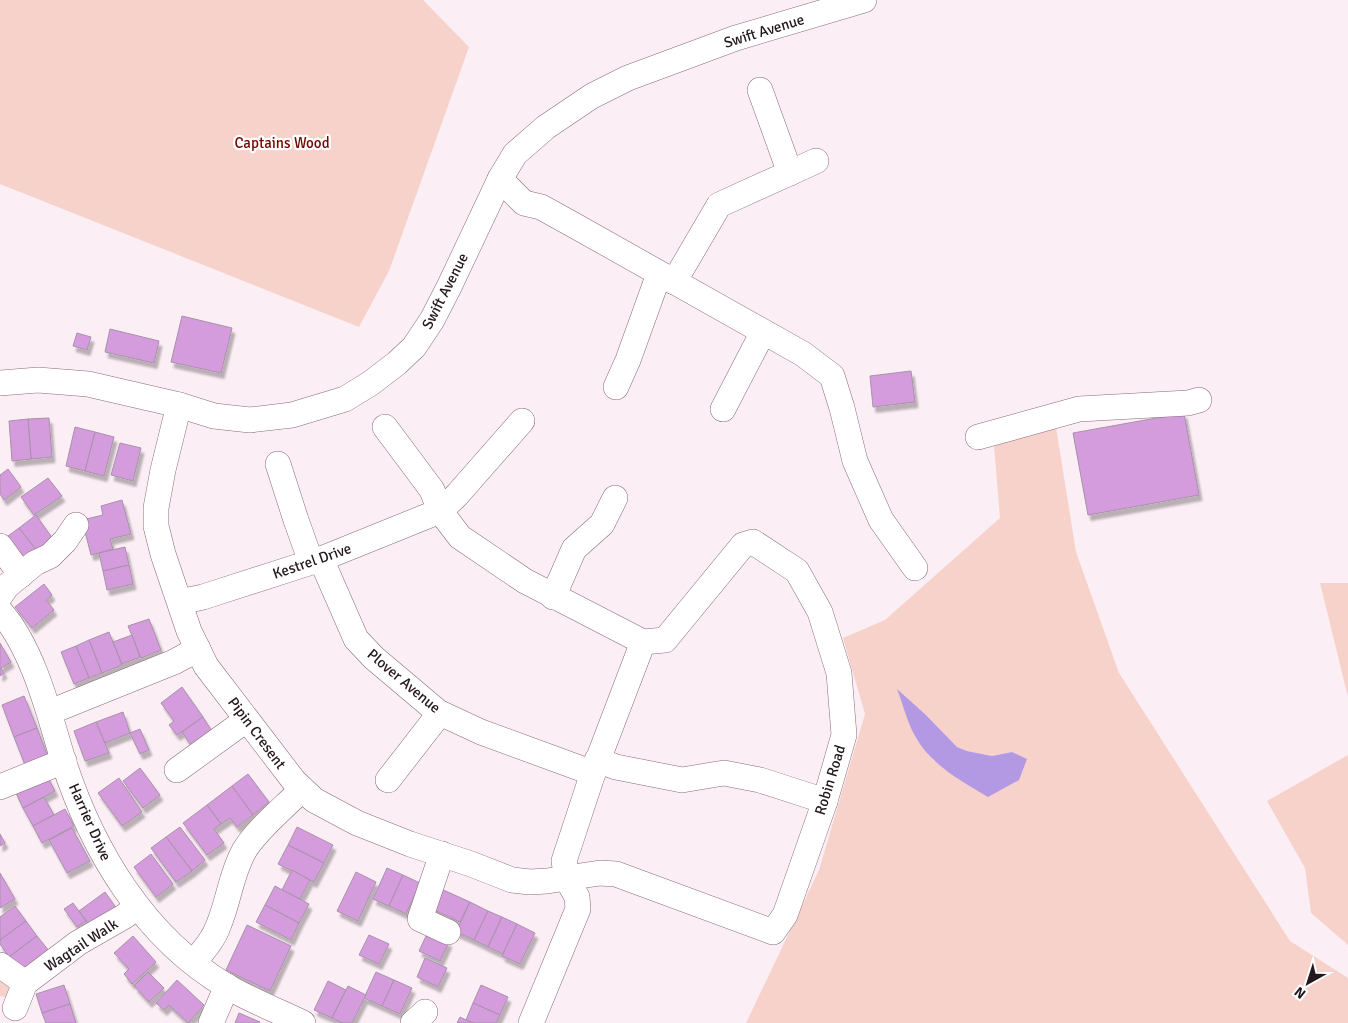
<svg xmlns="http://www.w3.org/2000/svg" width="1348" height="1023" font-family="Signika,sans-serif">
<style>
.green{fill:#f7d2cb;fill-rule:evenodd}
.water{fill:#b399e4}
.building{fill:#d59cdd;stroke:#a791aa;filter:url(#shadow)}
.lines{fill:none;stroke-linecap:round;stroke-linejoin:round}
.minor-casing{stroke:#886a7a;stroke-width:26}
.minor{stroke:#fff;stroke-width:25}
.labels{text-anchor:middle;stroke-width:4.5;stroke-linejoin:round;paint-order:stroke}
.street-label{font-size:15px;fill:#23181e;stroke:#fff}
.park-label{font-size:15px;fill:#710500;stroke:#fff}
</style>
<defs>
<filter id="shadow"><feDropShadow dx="3" dy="5.5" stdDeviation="1" flood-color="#0004"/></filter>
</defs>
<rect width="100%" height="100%" fill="#fceef5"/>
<g class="green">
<path d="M 0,0 L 423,0 L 469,47 L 389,271 L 359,327 L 0,184 Z"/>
<path d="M 1056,427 L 1076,552 L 1119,673 L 1290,941 L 1348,978 L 1348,1023 L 746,1023 L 819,870 L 865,714 L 843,638 L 885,620 L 1000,518 L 994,446 ZM 898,690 L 925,714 L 957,747 L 967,751 L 992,756 L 1012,752 L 1026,759 L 934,761 L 915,736 Z"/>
<path d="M 1320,583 L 1348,583 L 1348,697 Z"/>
<path d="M 1348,755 L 1348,945 L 1311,913 L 1305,868 L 1267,801 Z"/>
<path d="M 0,978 L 17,987 L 12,999 L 0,996 Z"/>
</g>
<path class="water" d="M 897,689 L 925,714 L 957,747 L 967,751 L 992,756 L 1012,752 L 1027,759 L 1019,780 L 988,797 C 961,781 931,765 915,736 C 907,722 903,704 897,689 Z"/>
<g class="building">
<path d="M 182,316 L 232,328 L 221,373 L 171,362 Z"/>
<path d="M 110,329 L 159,341 L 154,363 L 105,352 Z"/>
<path d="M 77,333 L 91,337 L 87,350 L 73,346 Z"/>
<path d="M 911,371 L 915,402 L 873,407 L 870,376 Z"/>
<path d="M 1184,413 L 1199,495 L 1088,515 L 1073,433 Z"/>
<path d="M 49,418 L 52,457 L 31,459 L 28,419 Z"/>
<path d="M 28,419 L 31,459 L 12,461 L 9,421 Z"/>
<path d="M 75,427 L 95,432 L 85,471 L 66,466 Z"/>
<path d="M 95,432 L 114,437 L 104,476 L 85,471 Z"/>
<path d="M 120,443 L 141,448 L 133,481 L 111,475 Z"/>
<path d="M 8,469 L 21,487 L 4,500 L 0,494 L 0,475 Z"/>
<path d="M 48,478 L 62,496 L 34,515 L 21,497 Z"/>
<path d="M 122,500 L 131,534 L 110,539 L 113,549 L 91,555 L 82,520 L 103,515 L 101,506 Z"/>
<path d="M 36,515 L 53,539 L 37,551 L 19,528 Z"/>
<path d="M 19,528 L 37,551 L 22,563 L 4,539 Z"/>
<path d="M 125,547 L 129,565 L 103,571 L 99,553 Z"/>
<path d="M 129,565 L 133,584 L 107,590 L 103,571 Z"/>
<path d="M 44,584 L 52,595 L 46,600 L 54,610 L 32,628 L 15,607 Z"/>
<path d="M 149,619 L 161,650 L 141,658 L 128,626 Z"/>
<path d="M 109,632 L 122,665 L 102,673 L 89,640 Z"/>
<path d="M 132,635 L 140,657 L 122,664 L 113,642 Z"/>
<path d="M 89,640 L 102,673 L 89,678 L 76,646 Z"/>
<path d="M 0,643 L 11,662 L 1,668 L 4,673 L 0,676 Z"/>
<path d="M 76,646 L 89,678 L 74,684 L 61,652 Z"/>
<path d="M 182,687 L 203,717 L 177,735 L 169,725 L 174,721 L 161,703 Z"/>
<path d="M 24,696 L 37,728 L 14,737 L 2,705 Z"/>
<path d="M 123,712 L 130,733 L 105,743 L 96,722 Z"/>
<path d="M 203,717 L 215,736 L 195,751 L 182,732 Z"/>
<path d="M 96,722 L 109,753 L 85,761 L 74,731 Z"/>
<path d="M 37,728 L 48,757 L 25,765 L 14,737 Z"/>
<path d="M 140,729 L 149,750 L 140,754 L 130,733 Z"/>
<path d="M 140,768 L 160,795 L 143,808 L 123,781 Z"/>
<path d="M 46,774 L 55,791 L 23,808 L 15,791 Z"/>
<path d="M 248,774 L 269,802 L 253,815 L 232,786 Z"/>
<path d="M 119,778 L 142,812 L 122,826 L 98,793 Z"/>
<path d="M 232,786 L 253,815 L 237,827 L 230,818 L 221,824 L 207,805 Z"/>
<path d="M 44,797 L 54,815 L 33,826 L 23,808 Z"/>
<path d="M 207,805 L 221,824 L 214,829 L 224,843 L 207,855 L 183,823 Z"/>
<path d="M 65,809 L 74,826 L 42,843 L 33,826 Z"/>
<path d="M 180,827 L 205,860 L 192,871 L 166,837 Z"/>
<path d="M 297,827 L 333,845 L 324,863 L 288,845 Z"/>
<path d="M 72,828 L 90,861 L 67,873 L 49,840 Z"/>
<path d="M 0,834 L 5,843 L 0,846 Z"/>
<path d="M 166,837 L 192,871 L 176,882 L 151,848 Z"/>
<path d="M 288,845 L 324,863 L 314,882 L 278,864 Z"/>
<path d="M 151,854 L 173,884 L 156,897 L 134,867 Z"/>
<path d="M 387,868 L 403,875 L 389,906 L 373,899 Z"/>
<path d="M 292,870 L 310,880 L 300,899 L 282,890 Z"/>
<path d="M 356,872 L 376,882 L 358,921 L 337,911 Z"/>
<path d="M 0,873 L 15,899 L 0,908 Z"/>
<path d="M 403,875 L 420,883 L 406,914 L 389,906 Z"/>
<path d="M 275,886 L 309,904 L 299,923 L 265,905 Z"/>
<path d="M 439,888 L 470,902 L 460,922 L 430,908 Z"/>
<path d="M 105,892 L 119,912 L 93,930 L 79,911 Z"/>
<path d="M 470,902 L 488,911 L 474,940 L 456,932 Z"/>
<path d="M 73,903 L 86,921 L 77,927 L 64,909 Z"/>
<path d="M 265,905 L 299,923 L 291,940 L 256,922 Z"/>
<path d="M 15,906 L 26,921 L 0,940 L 0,917 Z"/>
<path d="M 488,911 L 502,917 L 488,947 L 474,940 Z"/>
<path d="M 502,917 L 517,924 L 503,954 L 488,947 Z"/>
<path d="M 26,921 L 37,936 L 9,957 L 0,944 L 0,940 Z"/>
<path d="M 517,924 L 535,933 L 520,964 L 502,956 Z"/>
<path d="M 247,925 L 291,946 L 270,991 L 226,970 Z"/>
<path d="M 428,932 L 449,942 L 440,961 L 419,951 Z"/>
<path d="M 369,935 L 389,944 L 379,964 L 359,955 Z"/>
<path d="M 37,936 L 49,951 L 21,972 L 9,957 Z"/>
<path d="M 133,936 L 156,962 L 132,984 L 124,974 L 129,969 L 114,953 Z"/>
<path d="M 425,958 L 447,968 L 438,987 L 417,977 Z"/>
<path d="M 148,972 L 164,988 L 149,1002 L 134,986 Z"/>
<path d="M 376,972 L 394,980 L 382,1006 L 364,998 Z"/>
<path d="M 177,980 L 204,1005 L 188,1023 L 169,1005 L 164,1010 L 156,1003 Z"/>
<path d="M 394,980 L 412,988 L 400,1014 L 382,1006 Z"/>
<path d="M 328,981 L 346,990 L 332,1018 L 314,1010 Z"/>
<path d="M 64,985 L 70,1004 L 42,1013 L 36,994 Z"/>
<path d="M 481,985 L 508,997 L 500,1015 L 473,1003 Z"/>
<path d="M 348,986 L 366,995 L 352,1023 L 342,1023 L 332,1018 Z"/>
<path d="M 473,1003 L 500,1015 L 496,1023 L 473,1023 L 466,1020 Z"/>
<path d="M 70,1004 L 76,1023 L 46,1023 L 42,1013 Z"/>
<path d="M 239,1013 L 260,1022 L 259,1023 L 235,1023 Z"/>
<path d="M 460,1017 L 466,1020 L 473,1023 L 457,1023 Z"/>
</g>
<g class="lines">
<g class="minor-casing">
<g id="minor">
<path d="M 760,90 L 790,173"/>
<path d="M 500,179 L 524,203 L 541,207 L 570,223 L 803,354 L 832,376 L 842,408 L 855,461 L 881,520 L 915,568"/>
<path d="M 674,282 L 719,205 L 816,161"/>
<path d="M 0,383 L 38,380 L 88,384 L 179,405 L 214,416 L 250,420 L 292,415 L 345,399 L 371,383 L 397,363 L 414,347 L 432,320 L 449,287 L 500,179 L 515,154 L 546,127 L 592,96 L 628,78 L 736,38 L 864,0"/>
<path d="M 616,387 L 628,360 L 659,274"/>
<path d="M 179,405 L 163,470 L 156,508 L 156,526 L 163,554 L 189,631 L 206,666 L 294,781 L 314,800 L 357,823 L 410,844 L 471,864 L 512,880 L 530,882 L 547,881 L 600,873 L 616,874 L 773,932 L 785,915 L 825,801 L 844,735 L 839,673 L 820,612 L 797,571 L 753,542 L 743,545 L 665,640 L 643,642"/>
<path d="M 723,409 L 763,332"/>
<path d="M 385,427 L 432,490 L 440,511 L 460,537 L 525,581 L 643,642"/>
<path d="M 978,437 L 1079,409 L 1188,403 L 1199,400"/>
<path d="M 278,464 L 296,520 L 311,562"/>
<path d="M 0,546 L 21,575"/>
<path d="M 321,559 L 356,639 L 374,658 L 438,712 L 481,732 L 593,773"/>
<path d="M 0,596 L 7,586 L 35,563 L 50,556 L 65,541 L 76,525"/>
<path d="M 553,597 L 574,549 L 602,524 L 615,498"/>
<path d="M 180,602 L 203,597 L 321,559 L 440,511 L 457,495 L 522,421"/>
<path d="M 0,611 C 33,648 49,713 63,760 C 92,850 144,938 228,987 C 252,1001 278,1011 303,1023"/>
<path d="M 50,712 L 174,662 L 198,649"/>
<path d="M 597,760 L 616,767 L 682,780 L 724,773 L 760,780 L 825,801"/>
<path d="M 177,770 L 246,720"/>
<path d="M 388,780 L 440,713"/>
<path d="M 0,787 L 64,761"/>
<path d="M 442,854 L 420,919 L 448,932"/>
<path d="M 194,962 C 204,950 214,939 219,924 C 229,900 231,874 244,851 C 255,831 285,807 302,789"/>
<path d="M 0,965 L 25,983"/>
<path d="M 15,1008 L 25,983 L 78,943 L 125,916 L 137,906"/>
<path d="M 211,1023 L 227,986"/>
<path d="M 413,1023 L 425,1012"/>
<path d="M 531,1023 L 578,909 L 577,897 L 567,879 L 564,861 L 593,773 L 643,642"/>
</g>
</g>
<use href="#minor" class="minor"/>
</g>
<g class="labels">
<g class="street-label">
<text transform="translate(764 31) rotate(-17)" y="5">Swift Avenue</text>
<text transform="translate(445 291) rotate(-63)" y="5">Swift Avenue</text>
<text transform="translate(312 561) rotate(-19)" y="5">Kestrel Drive</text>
<text transform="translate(404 681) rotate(40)" y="5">Plover Avenue</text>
<text transform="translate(257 733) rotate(53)" y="5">Pipin Cresent</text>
<text transform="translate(830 780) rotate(-73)" y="5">Robin Road</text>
<text transform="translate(90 822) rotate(66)" y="5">Harrier Drive</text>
<text transform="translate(81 945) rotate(-33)" y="5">Wagtail Walk</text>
</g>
<g class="park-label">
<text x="282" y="148">Captains Wood</text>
</g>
</g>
<g transform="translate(1308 983) rotate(219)" stroke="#ffffff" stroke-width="4" paint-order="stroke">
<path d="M0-4L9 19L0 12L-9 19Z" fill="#23181e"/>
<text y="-8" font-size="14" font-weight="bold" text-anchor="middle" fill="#23181e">N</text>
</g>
</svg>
